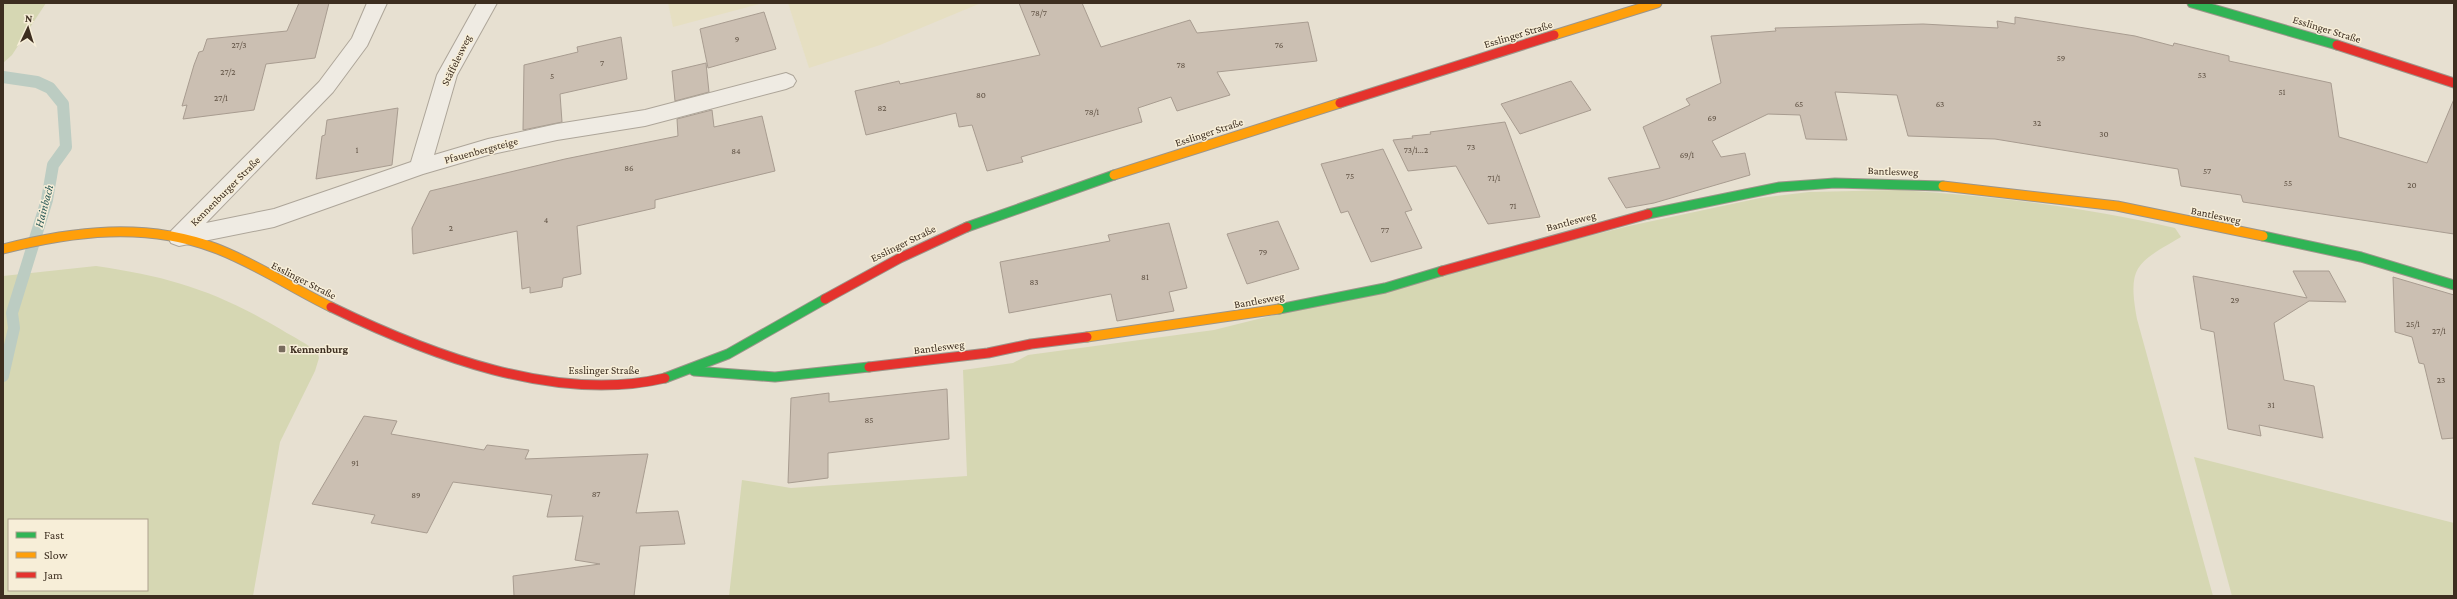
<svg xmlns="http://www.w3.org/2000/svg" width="2457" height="599" font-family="'Crimson Pro',serif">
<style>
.farmland{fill:#e6dfc2}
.green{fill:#d6d7b3;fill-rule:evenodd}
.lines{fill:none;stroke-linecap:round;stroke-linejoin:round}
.stream{stroke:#bcccc2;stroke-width:12}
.building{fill:#cbbfb2;stroke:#a89c90}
.street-casing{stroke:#ada599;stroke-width:2}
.fast-casing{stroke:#9c958a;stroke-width:11}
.slow-casing{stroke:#9c958a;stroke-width:11}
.jam-casing{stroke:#9c958a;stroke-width:11}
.street{fill:#efebe3;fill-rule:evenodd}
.fast{stroke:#30b455;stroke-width:9}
.slow{stroke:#ff9f0a;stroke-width:9}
.jam{stroke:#e5322d;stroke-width:9}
.poi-dot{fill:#786c5e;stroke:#f7eed8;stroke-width:1.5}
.labels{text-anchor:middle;stroke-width:3;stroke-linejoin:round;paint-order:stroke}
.number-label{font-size:9px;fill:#605244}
.street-label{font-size:11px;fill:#3d2e20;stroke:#f7eed8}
.poi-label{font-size:11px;font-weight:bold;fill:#3d2e20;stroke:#f7eed8;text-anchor:start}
.water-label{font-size:12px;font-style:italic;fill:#2f5d5a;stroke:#f7eed8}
</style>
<rect width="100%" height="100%" fill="#e7e0d1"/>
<g class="farmland">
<path d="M 668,3 L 763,3 L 673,27 Z"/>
<path d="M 788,3 L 981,3 L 880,45 L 809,68 Z"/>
</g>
<g class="green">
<path d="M 3,3 L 46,3 L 12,55 L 3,63 Z"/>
<path d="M 1900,190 C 1993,196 2085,207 2175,228 L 2181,237 C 2137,263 2127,265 2137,319 L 2213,596 L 729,596 L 742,480 L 791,488 L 967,476 L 963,370 L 1013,363 L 1028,355 L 1214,330 L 1629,226 L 1760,198 L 1809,192 Z"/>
<path d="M 96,266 C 171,277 216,291 282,330 C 293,337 309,344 318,354 L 319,358 L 315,371 L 280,442 L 253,596 L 3,596 L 3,276 ZM 9,520 L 147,520 L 147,590 L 9,590 Z"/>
<path d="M 2194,457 L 2454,523 L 2454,596 L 2232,596 Z"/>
</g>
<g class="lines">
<path class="stream" d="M 3,77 L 37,82 L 50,88 L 63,104 L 66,147 L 53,165 L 47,200 L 12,313 L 14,328 L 3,376"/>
</g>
<g class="building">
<path d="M 299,3 L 329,3 L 315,58 L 266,64 L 254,110 L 183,119 L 187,105 L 182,106 L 194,65 L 199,52 L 203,51 L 207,39 L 287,31 Z"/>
<path d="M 1019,3 L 1082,3 L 1101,47 L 1190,20 L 1197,33 L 1308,22 L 1317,61 L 1217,72 L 1230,95 L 1177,111 L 1171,97 L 1138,108 L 1142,122 L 1021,157 L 1023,162 L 987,171 L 972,125 L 959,127 L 956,113 L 866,135 L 855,91 L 899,81 L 900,84 L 1040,55 Z"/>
<path d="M 764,12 L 776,49 L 708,68 L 700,29 Z"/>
<path d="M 2015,17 L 2135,36 L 2173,46 L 2174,43 L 2229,56 L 2229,61 L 2331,83 L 2339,137 L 2427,163 L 2454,99 L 2454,234 L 2243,202 L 2241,195 L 2181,186 L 2178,169 L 1995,139 L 1908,136 L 1897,95 L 1835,92 L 1847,140 L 1806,139 L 1800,115 L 1768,114 L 1712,141 L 1721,157 L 1745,153 L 1750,175 L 1654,203 L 1626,208 L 1608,178 L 1660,168 L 1643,127 L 1690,105 L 1686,99 L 1721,83 L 1711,36 L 1776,31 L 1775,28 L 1923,24 L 1998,28 L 1997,21 L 2015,24 Z"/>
<path d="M 621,37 L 627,79 L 560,94 L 562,122 L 523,130 L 524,65 L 578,52 L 577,47 Z"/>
<path d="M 706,63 L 709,92 L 675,101 L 672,71 Z"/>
<path d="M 1571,81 L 1591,110 L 1520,134 L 1501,104 Z"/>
<path d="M 398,108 L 392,165 L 316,179 L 322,136 L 325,135 L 327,120 Z"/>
<path d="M 712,110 L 714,127 L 762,116 L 775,171 L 655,200 L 655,208 L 577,226 L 581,274 L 563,278 L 562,287 L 530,293 L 530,287 L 522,289 L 517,231 L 413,254 L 412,228 L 430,191 L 565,159 L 678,136 L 677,119 Z"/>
<path d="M 1505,122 L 1540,217 L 1488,224 L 1456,166 L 1408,171 L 1393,140 L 1413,138 L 1412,136 L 1431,134 L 1430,132 Z"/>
<path d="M 1383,149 L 1412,210 L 1405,212 L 1422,248 L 1371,262 L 1348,211 L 1341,213 L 1321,164 Z"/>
<path d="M 1278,221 L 1299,269 L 1247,284 L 1227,234 Z"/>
<path d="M 1169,223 L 1187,288 L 1169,292 L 1174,311 L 1117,321 L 1111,294 L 1009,313 L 1000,262 L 1110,241 L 1108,235 Z"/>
<path d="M 2293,271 L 2329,271 L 2346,302 L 2309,301 L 2274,323 L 2284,380 L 2314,386 L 2323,438 L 2259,425 L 2261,436 L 2228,429 L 2214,332 L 2201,329 L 2193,276 L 2307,298 Z"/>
<path d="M 2393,277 L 2454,295 L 2454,438 L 2442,439 L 2424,364 L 2419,363 L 2412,337 L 2395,332 Z"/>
<path d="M 947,389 L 949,439 L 828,453 L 828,478 L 788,483 L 791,398 L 829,393 L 829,402 Z"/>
<path d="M 364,416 L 397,421 L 391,434 L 484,450 L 487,445 L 529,450 L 525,459 L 648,454 L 636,513 L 678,511 L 685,544 L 640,546 L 634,596 L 514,596 L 513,576 L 600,564 L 575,560 L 583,516 L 547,517 L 552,495 L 453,482 L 427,533 L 371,523 L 375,515 L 312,504 Z"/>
</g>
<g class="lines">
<g class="street-casing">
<path id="street" d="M 367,3 L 387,3 L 367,46 L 333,92 L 206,223 L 274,209 L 411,162 L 437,75 L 477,3 L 497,3 L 457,75 L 434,155 L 488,139 L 557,124 L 645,110 L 786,73 L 793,76 L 796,81 L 793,86 L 786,89 L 645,126 L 557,140 L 488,155 L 423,174 L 274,227 L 179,246 L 171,243 L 168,237 L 171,231 L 319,82 L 352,38 Z"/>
</g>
<g class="fast-casing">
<g id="fast">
<path d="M 2192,3 L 2337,45"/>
<path d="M 1648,214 L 1780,187 L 1835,183 L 1943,186"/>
<path d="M 967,227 L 1114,175"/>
<path d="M 2263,236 L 2361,257 L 2454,285"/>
<path d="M 1279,309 L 1385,288 L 1442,271"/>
<path d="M 694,371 L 775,377 L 869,367"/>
<path d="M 665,378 L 728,354 L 825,299"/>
</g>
</g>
<g class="slow-casing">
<g id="slow">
<path d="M 1554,35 L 1657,3"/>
<path d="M 1114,175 L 1340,103"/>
<path d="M 1943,186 L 2117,206 L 2263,236"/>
<path d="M 3,249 C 73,231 145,222 215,248 C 255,263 292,288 331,307"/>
<path d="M 1087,337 L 1279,309"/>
</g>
</g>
<g class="jam-casing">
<g id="jam">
<path d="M 2337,45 L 2454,83"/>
<path d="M 1340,103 L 1554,35"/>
<path d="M 1442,271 L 1648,214"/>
<path d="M 825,299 L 900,258 L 967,227"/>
<path d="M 331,307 C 428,354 556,404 665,378"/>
<path d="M 869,367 L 988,353 L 1031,344 L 1087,337"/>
</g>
</g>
<use href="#street" class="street"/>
<use href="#fast" class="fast"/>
<use href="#slow" class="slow"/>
<use href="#jam" class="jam"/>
</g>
<rect class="poi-dot" x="278" y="345" width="8" height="8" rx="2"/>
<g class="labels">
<g class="number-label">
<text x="1039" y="16">78/7</text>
<text x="737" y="42">9</text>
<text x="239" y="48">27/3</text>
<text x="1279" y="48">76</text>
<text x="2061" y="61">59</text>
<text x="602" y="66">7</text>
<text x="1181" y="68">78</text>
<text x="228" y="75">27/2</text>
<text x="2202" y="78">53</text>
<text x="552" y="79">5</text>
<text x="2282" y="95">51</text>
<text x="981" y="98">80</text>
<text x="221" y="101">27/1</text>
<text x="1799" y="107">65</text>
<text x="1940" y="107">63</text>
<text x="882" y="111">82</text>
<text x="1092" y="115">78/1</text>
<text x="1712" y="121">69</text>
<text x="2037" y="126">32</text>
<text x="2104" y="137">30</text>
<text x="1471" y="150">73</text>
<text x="357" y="153">1</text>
<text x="1416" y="153">73/1...2</text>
<text x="736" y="154">84</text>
<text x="1687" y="158">69/1</text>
<text x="629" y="171">86</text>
<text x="2207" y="174">57</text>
<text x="1350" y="179">75</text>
<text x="1494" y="181">71/1</text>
<text x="2288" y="186">55</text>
<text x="2412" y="188">20</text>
<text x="1513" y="209">71</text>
<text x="546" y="223">4</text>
<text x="451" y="231">2</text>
<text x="1385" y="233">77</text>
<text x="1263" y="255">79</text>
<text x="1145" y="280">81</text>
<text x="1034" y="285">83</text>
<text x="2235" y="303">29</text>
<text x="2413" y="327">25/1</text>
<text x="2439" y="334">27/1</text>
<text x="2441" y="383">23</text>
<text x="2271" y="408">31</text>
<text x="869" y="423">85</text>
<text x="355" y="466">91</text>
<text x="596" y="497">87</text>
<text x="416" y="498">89</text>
</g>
<g class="street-label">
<text transform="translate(2327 29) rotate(17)" y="4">Esslinger Straße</text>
<text transform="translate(1518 34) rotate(-17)" y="4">Esslinger Straße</text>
<text transform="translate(456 60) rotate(-64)" y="4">Stäffelesweg</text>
<text transform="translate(1209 132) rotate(-18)" y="4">Esslinger Straße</text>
<text transform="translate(481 150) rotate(-15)" y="4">Pfauenbergsteige</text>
<text transform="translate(1893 171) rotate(2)" y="4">Bantlesweg</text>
<text transform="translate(225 191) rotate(-45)" y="4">Kennenburger Straße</text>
<text transform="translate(2216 215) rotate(12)" y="4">Bantlesweg</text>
<text transform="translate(1571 221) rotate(-15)" y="4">Bantlesweg</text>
<text transform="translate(903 243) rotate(-26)" y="4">Esslinger Straße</text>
<text transform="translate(304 280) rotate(27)" y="4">Esslinger Straße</text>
<text transform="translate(1259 300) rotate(-10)" y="4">Bantlesweg</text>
<text transform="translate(939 347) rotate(-7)" y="4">Bantlesweg</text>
<text x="604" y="374">Esslinger Straße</text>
</g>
<g class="poi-label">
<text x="290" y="353">Kennenburg</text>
</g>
<g class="water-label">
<text transform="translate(44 206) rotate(-75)" y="4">Hainbach</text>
</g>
</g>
<rect width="2457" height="599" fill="none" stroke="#3d2e20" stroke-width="8"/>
<rect x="8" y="519" width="140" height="72" fill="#f7eed8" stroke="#ada18e"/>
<rect x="16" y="532" width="20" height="6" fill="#30b455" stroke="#ada18e"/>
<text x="44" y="539" font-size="12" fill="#3d2e20">Fast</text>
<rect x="16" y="552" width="20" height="6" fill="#ff9f0a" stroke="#ada18e"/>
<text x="44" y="559" font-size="12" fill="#3d2e20">Slow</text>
<rect x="16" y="572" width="20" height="6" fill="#e5322d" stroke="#ada18e"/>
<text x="44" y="579" font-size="12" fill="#3d2e20">Jam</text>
<g transform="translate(28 28) rotate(4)" stroke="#f7eed8" stroke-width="3" paint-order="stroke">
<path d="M0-3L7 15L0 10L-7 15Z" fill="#3d2e20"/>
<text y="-6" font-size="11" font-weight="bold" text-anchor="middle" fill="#3d2e20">N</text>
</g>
</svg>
